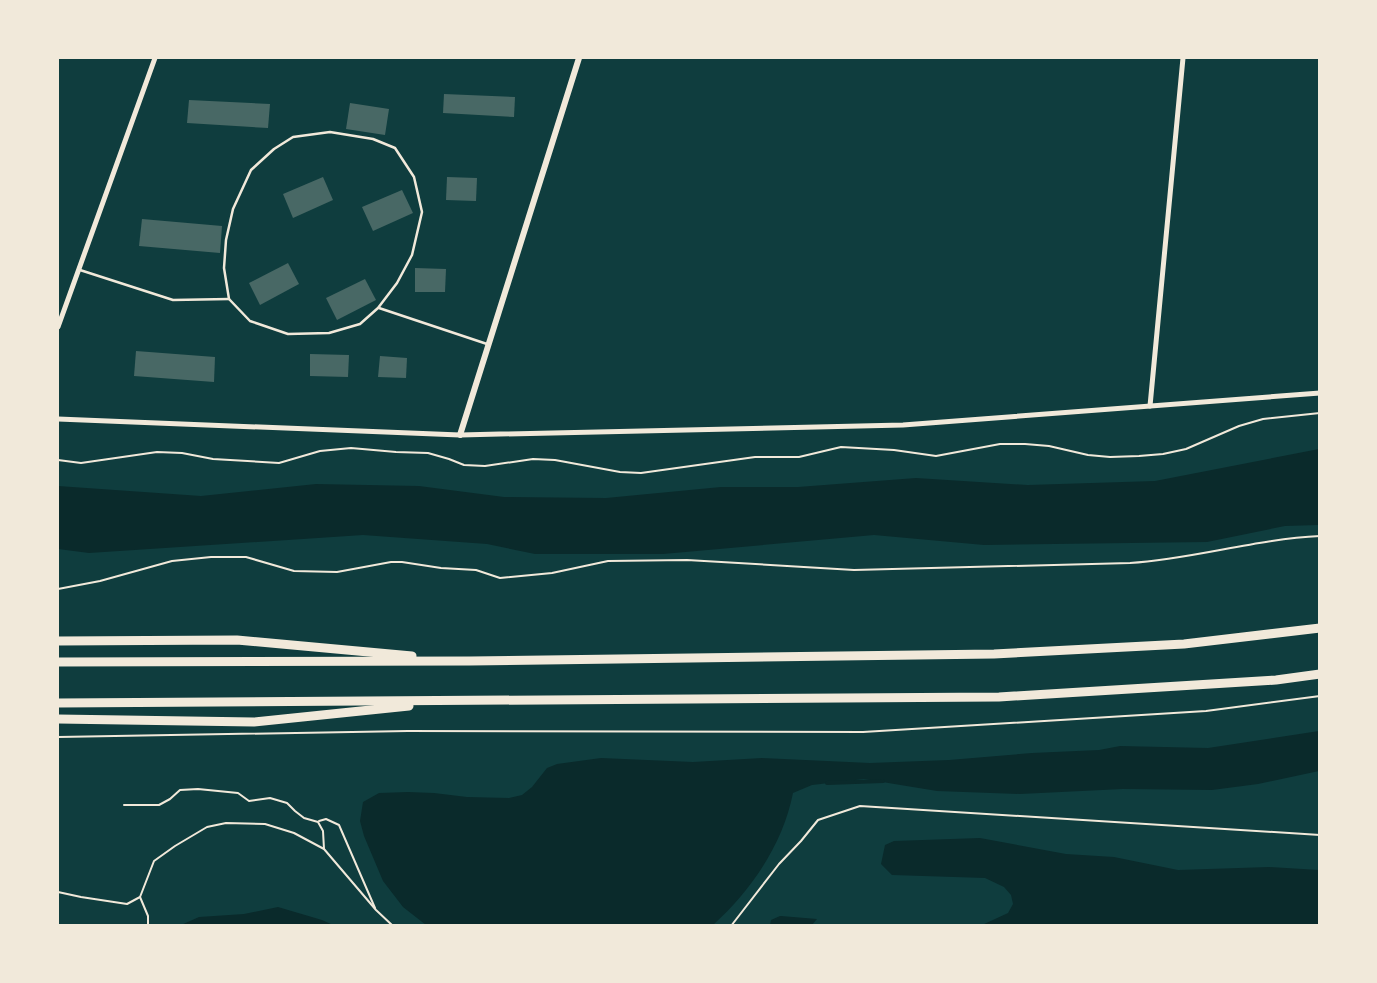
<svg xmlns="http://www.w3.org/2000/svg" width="1377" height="983" font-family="'Exo 2',sans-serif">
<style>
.water{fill:#0a2a2b}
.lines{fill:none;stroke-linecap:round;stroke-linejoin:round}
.stream{stroke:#0a2a2b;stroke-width:4}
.building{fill:#486865}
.path{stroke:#f1e9da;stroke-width:2}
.service{stroke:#f1e9da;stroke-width:2.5}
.minor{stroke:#f1e9da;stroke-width:5}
.tertiary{stroke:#f1e9da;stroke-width:6}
.trunk{stroke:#f1e9da;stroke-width:9}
</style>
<rect width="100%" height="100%" fill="#0f3d3e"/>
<g class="water">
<path d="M 1319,449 L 1319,525 L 1285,526 L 1207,542 L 984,545 L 874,535 L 663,554 L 535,554 L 487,544 L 363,535 L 89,553 L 58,549 L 58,486 L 201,496 L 316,484 L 419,486 L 504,497 L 606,498 L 721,487 L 798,487 L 916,478 L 1028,485 L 1155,481 Z"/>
<path d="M 1319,731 L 1319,771 L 1258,784 L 1212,790 L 1123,789 L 1020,794 L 937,791 L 864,779 L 812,785 L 793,793 C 783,844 751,891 713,925 L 426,925 L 403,907 L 383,881 L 364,836 L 360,821 L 363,802 L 379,793 L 408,792 L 434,793 L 467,797 L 509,798 L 522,795 L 532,787 L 547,768 L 557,764 L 601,758 L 693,762 L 762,758 L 870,763 L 949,760 L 1032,753 L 1099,750 L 1120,746 L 1208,748 Z"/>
<path d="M 980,838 L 1066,854 L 1114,857 L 1178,870 L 1269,867 L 1319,870 L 1319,925 L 982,925 L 1008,913 L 1013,904 L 1011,895 L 1004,887 L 985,878 L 892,875 L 881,864 L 885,845 L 894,841 Z"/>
<path d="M 278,907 L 322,920 L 333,925 L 181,925 L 199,917 L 244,914 Z"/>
<path d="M 780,916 L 781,916 L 817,919 L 812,925 L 770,925 L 771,920 Z"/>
</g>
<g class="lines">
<path class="stream" d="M 827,783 L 883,781"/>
</g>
<g class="building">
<path d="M 444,94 L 515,97 L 514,117 L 443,113 Z"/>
<path d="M 189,100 L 270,104 L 268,128 L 187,123 Z"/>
<path d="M 350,103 L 389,109 L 385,135 L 346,129 Z"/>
<path d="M 323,177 L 333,200 L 293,218 L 283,194 Z"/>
<path d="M 447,177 L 477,178 L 476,201 L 446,200 Z"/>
<path d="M 402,190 L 413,213 L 373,231 L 362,207 Z"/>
<path d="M 142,219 L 222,226 L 220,253 L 139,246 Z"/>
<path d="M 288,263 L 299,284 L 260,305 L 249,283 Z"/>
<path d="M 415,268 L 446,269 L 445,292 L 415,292 Z"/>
<path d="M 365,279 L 376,300 L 337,320 L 326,298 Z"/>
<path d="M 136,351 L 215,357 L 214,382 L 134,376 Z"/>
<path d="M 310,354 L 349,355 L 348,377 L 310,376 Z"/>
<path d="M 380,356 L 407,358 L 406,378 L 378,377 Z"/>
</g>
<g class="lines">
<g class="path">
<path d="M 58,460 L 81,463 L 157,452 L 182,453 L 213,459 L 279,463 L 320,451 L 351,448 L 396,452 L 428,453 L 449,459 L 464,465 L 485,466 L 533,459 L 555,460 L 620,472 L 641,473 L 755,457 L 799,457 L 841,447 L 894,450 L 936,456 L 1000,444 L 1025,444 L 1049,446 L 1088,455 L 1110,457 L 1139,456 L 1163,454 L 1186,449 L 1239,426 L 1263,419 L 1320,413"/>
<path d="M 58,589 L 100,581 L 172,561 L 211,557 L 246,557 L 294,571 L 337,572 L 391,562 L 402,562 L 441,568 L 476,570 L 500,578 L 552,573 L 608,561 L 687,560 L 854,570 L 1130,563 C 1194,559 1255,539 1320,536"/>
<path d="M 58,737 L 408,731 L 863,732 L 1206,711 L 1320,696"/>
<path d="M 124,805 L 159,805 L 170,799 L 180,790 L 198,789 L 238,793 L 249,801 L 270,798 L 287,803 L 295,811 L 304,818 L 318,822 L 323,831 L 324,849"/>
<path d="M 319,821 L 326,819 L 339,825 L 375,908"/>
<path d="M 58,892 L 81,897 L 127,904 L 140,897 L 154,861 L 175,846 L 207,827 L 226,823 L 265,824 L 294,833 L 324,849 L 376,910 L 393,926"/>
<path d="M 140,897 L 148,916 L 148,926"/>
<path d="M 731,926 L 779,864 L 801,841 L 818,820 L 860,806 L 1320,835"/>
</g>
<g class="service">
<path d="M 330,132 L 373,139 L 395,148 L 414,177 L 422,212 L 412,255 L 397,283 L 378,308 L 360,324 L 329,333 L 288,334 L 250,321 L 229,299 L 224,268 L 226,240 L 233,209 L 251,170 L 274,149 L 293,137 Z"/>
<path d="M 80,270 L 173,300 L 229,299"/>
<path d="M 379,308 L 487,344"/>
</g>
<g class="minor">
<path d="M 58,327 L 155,58"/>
<path d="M 1150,406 L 1183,58"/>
<path d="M 58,419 L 460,435 L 903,425 L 1320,393"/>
</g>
<path class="tertiary" d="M 460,435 L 579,58"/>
<g class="trunk">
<path d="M 58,641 L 237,640 L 412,656"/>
<path d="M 58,662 L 470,661 L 994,654 L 1184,644 L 1320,628"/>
<path d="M 58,703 L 999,697 L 1276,680 L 1320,674"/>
<path d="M 58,719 L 254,722 L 409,706"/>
</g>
</g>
<rect width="1377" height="983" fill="none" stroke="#f1e9da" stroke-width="118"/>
</svg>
